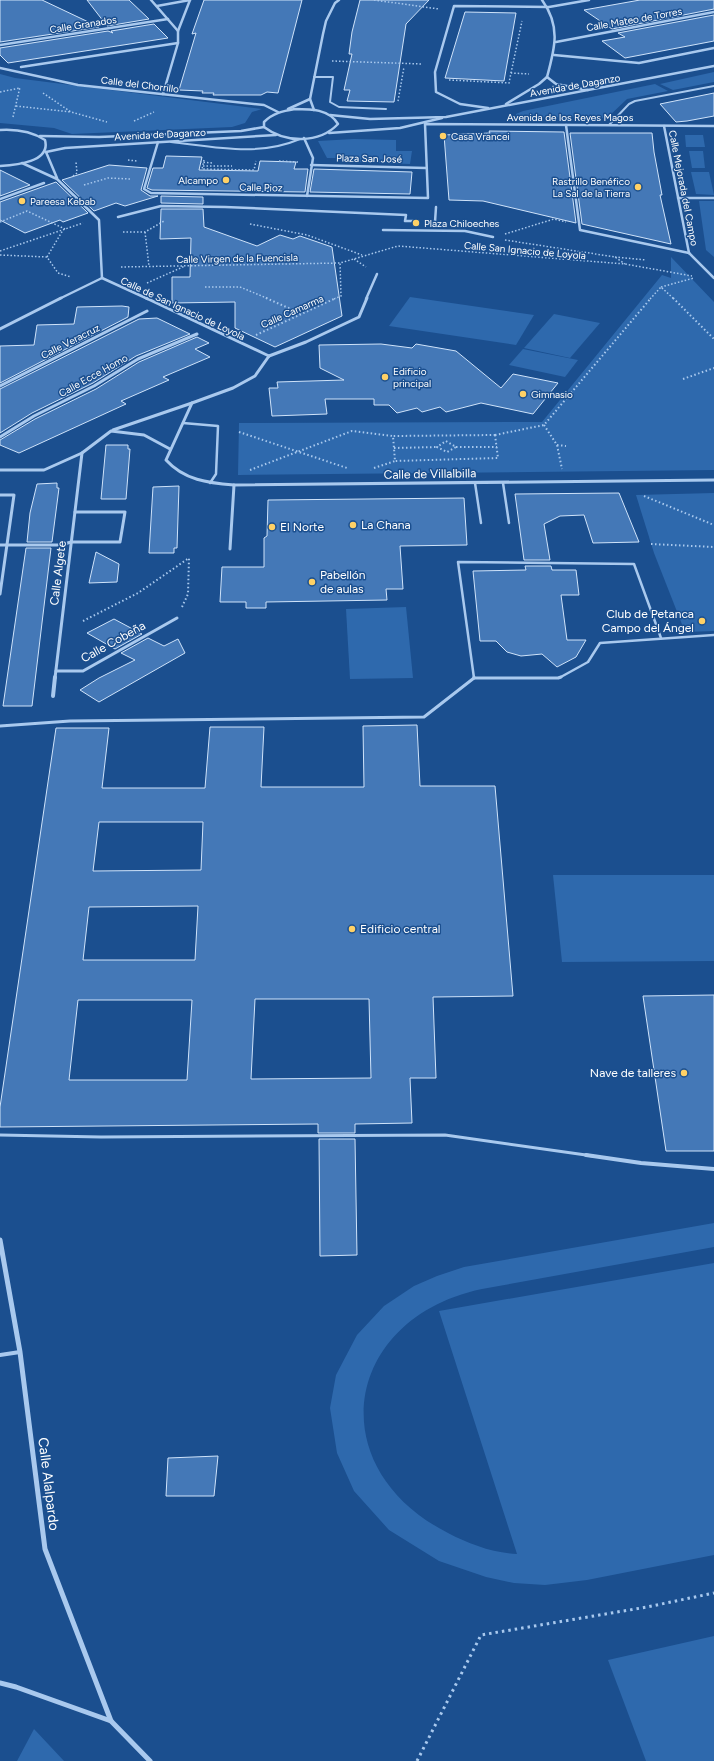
<svg xmlns="http://www.w3.org/2000/svg" width="714" height="1761" font-family="Figtree,sans-serif">
<style>
.green{fill:#2e69ad}
.building{fill:#4478b7;stroke:#cfe3fa;fill-rule:evenodd}
.lines{fill:none;stroke-linecap:round;stroke-linejoin:round}
.path-far2{stroke:#a9c9ee;stroke-width:1.5;stroke-dasharray:1.5 2;stroke-linecap:butt}
.path-far1{stroke:#a9c9ee;stroke-width:2;stroke-dasharray:1.5 2.5;stroke-linecap:butt}
.path{stroke:#a9c9ee;stroke-width:3;stroke-dasharray:2.5 4;stroke-linecap:butt}
.lane-far3{stroke:#a9c9ee;stroke-width:2}
.lane-far2{stroke:#a9c9ee;stroke-width:2.5}
.lane-far1{stroke:#a9c9ee;stroke-width:3}
.lane{stroke:#a9c9ee;stroke-width:4}
.street-far3{stroke:#a9c9ee;stroke-width:2.5}
.street-far2{stroke:#a9c9ee;stroke-width:3}
.street-far1{stroke:#a9c9ee;stroke-width:4}
.street{stroke:#a9c9ee;stroke-width:5}
.poi-dot{fill:#ffd166;stroke:#1b4f8f;stroke-width:1.5}
.labels{text-anchor:middle;stroke-width:3;stroke-linejoin:round;paint-order:stroke}
.far-street-label{font-size:10px;fill:#fff;stroke:#1b4f8f}
.far-poi-label{font-size:10px;fill:#fff;stroke:#1b4f8f;text-anchor:start}
.street-label{font-size:12px;fill:#fff;stroke:#1b4f8f}
.poi-label{font-size:12px;fill:#fff;stroke:#1b4f8f;text-anchor:start}
.near-street-label{font-size:14px;fill:#fff;stroke:#1b4f8f}
</style>
<rect width="100%" height="100%" fill="#1b4f8f"/>
<g class="green">
<path d="M 714,72 L 714,82 L 673,90 L 660,84 Z"/>
<path d="M 0,74 L 15,78 L 262,109 L 252,112 L 245,123 L 232,127 L 72,134 L 54,128 L 0,123 Z"/>
<path d="M 655,84 L 668,91 L 627,99 L 607,118 L 516,117 L 516,114 L 523,111 Z"/>
<path d="M 685,135 L 703,135 L 705,147 L 686,147 Z"/>
<path d="M 354,139 L 396,140 L 396,151 L 412,151 L 410,164 L 358,162 L 349,158 L 327,158 L 318,141 Z"/>
<path d="M 689,151 L 703,151 L 705,168 L 692,168 Z"/>
<path d="M 691,172 L 709,172 L 714,195 L 696,194 Z"/>
<path d="M 699,201 L 714,201 L 714,257 L 706,250 Z"/>
<path d="M 671,257 L 714,302 L 714,470 L 238,475 L 239,423 L 542,422 L 662,275 L 671,278 Z"/>
<path d="M 410,297 L 534,315 L 516,345 L 389,326 Z"/>
<path d="M 554,314 L 600,323 L 570,358 L 524,348 Z"/>
<path d="M 523,349 L 578,360 L 565,377 L 509,365 Z"/>
<path d="M 714,493 L 714,631 L 685,632 L 654,553 L 636,495 Z"/>
<path d="M 406,607 L 413,678 L 350,679 L 346,609 Z"/>
<path d="M 553,875 L 714,875 L 714,961 L 562,962 Z"/>
<path d="M 714,1223 L 714,1247 L 482,1289 C 344,1318 319,1467 448,1533 C 469,1544 493,1553 517,1554 L 439,1311 L 714,1263 L 714,1555 L 587,1580 L 545,1585 L 514,1583 L 486,1577 L 439,1561 L 389,1530 L 354,1491 L 337,1453 L 330,1408 L 336,1375 L 357,1335 L 384,1306 L 414,1286 L 437,1276 L 464,1267 Z"/>
<path d="M 714,1636 L 714,1761 L 646,1761 L 608,1660 Z"/>
<path d="M 34,1729 L 64,1761 L 17,1761 Z"/>
</g>
<g class="building">
<path d="M 0,0 L 42,0 L 99,27 L 0,42 Z"/>
<path d="M 87,0 L 129,0 L 149,19 L 107,26 Z"/>
<path d="M 204,0 L 302,0 L 278,93 L 267,92 L 261,95 L 213,95 L 214,93 L 202,93 L 203,91 L 179,90 L 196,33 L 192,34 Z"/>
<path d="M 360,0 L 429,0 L 406,24 L 394,102 L 347,101 L 350,90 L 344,90 L 352,54 L 349,54 L 352,32 Z"/>
<path d="M 640,0 L 714,0 L 714,9 L 612,29 L 584,10 Z"/>
<path d="M 465,12 L 516,13 L 504,81 L 445,78 Z"/>
<path d="M 714,15 L 714,41 L 625,58 L 602,41 L 625,37 L 618,33 Z"/>
<path d="M 154,24 L 168,38 L 8,63 L 0,55 L 0,48 L 108,31 L 113,33 L 111,31 Z"/>
<path d="M 714,93 L 714,116 L 687,121 L 676,122 L 660,104 Z"/>
<path d="M 489,131 L 564,132 L 576,223 L 483,201 L 449,200 L 444,135 L 490,133 Z"/>
<path d="M 570,133 L 652,133 L 654,152 L 662,195 L 660,195 L 671,244 L 582,224 Z"/>
<path d="M 166,156 L 202,157 L 199,170 L 258,171 L 260,161 L 296,162 L 294,169 L 308,169 L 305,192 L 152,190 L 147,188 L 153,168 L 163,168 Z"/>
<path d="M 109,165 L 147,168 L 141,190 L 150,196 L 158,196 L 125,206 L 116,203 L 94,211 L 62,180 Z"/>
<path d="M 314,169 L 412,172 L 410,194 L 310,192 Z"/>
<path d="M 0,170 L 30,185 L 0,196 Z"/>
<path d="M 56,182 L 88,213 L 63,222 L 60,220 L 25,233 L 0,220 L 0,202 Z"/>
<path d="M 161,196 L 203,197 L 203,204 L 161,203 Z"/>
<path d="M 161,209 L 203,209 L 204,227 L 257,246 L 280,235 L 293,239 L 300,236 L 332,247 L 342,316 L 275,347 L 235,328 L 235,302 L 172,303 L 172,277 L 190,277 L 191,238 L 160,239 Z"/>
<path d="M 122,306 L 129,307 L 128,317 L 0,383 L 0,346 L 34,345 L 37,325 L 74,324 L 77,307 Z"/>
<path d="M 157,318 L 190,334 L 136,356 L 93,383 L 32,413 L 0,433 L 0,389 L 139,319 Z"/>
<path d="M 197,337 L 209,343 L 195,349 L 210,357 L 163,377 L 169,380 L 121,401 L 126,404 L 19,453 L 0,445 L 0,440 L 35,419 L 96,389 L 139,362 Z"/>
<path d="M 381,344 L 412,348 L 416,344 L 456,351 L 501,388 L 513,374 L 558,383 L 533,414 L 481,403 L 446,412 L 440,407 L 422,412 L 417,408 L 397,413 L 389,405 L 374,405 L 374,399 L 325,399 L 327,414 L 272,416 L 269,388 L 278,388 L 277,382 L 344,380 L 320,368 L 319,345 Z"/>
<path d="M 106,445 L 128,445 L 128,449 L 130,449 L 126,499 L 101,499 Z"/>
<path d="M 57,483 L 57,488 L 59,488 L 52,542 L 27,542 L 30,513 L 37,484 Z"/>
<path d="M 179,486 L 177,548 L 174,548 L 174,553 L 149,553 L 153,487 Z"/>
<path d="M 619,493 L 639,542 L 593,543 L 584,515 L 560,516 L 544,524 L 550,560 L 524,560 L 515,494 Z"/>
<path d="M 464,498 L 467,545 L 400,546 L 403,589 L 386,589 L 387,600 L 266,602 L 266,608 L 246,608 L 246,602 L 220,602 L 222,567 L 264,567 L 264,538 L 267,536 L 268,500 Z"/>
<path d="M 26,548 L 51,548 L 32,706 L 3,706 Z"/>
<path d="M 96,552 L 119,564 L 117,582 L 89,583 Z"/>
<path d="M 525,566 L 551,566 L 552,570 L 576,570 L 579,595 L 561,595 L 567,640 L 586,640 L 576,657 L 557,667 L 542,654 L 521,656 L 507,652 L 496,641 L 480,641 L 473,571 L 526,570 Z"/>
<path d="M 114,619 L 142,634 L 115,649 L 87,633 Z"/>
<path d="M 148,638 L 164,646 L 178,639 L 185,653 L 99,702 L 80,690 L 99,678 L 135,660 L 121,653 Z"/>
<path d="M 417,725 L 420,786 L 495,786 L 513,996 L 433,997 L 436,1078 L 410,1078 L 412,1123 L 355,1124 L 355,1133 L 318,1133 L 318,1124 L 0,1127 L 0,1107 L 56,728 L 109,728 L 102,788 L 205,788 L 210,727 L 264,727 L 261,787 L 364,787 L 363,726 ZM 99,822 L 203,822 L 201,870 L 93,871 ZM 198,906 L 195,960 L 83,960 L 89,907 ZM 255,999 L 369,999 L 371,1078 L 251,1079 ZM 78,1000 L 192,1000 L 187,1080 L 69,1080 Z"/>
<path d="M 714,995 L 714,1151 L 666,1151 L 643,996 Z"/>
<path d="M 319,1139 L 355,1139 L 357,1255 L 320,1256 Z"/>
<path d="M 218,1456 L 214,1496 L 166,1496 L 168,1458 Z"/>
</g>
<g class="lines">
<g class="path-far2">
<path d="M 374,0 L 439,9"/>
<path d="M 332,61 L 423,64"/>
<path d="M 511,73 L 522,21"/>
<path d="M 449,80 L 509,83 L 511,73 L 529,74"/>
<path d="M 0,92 L 20,88"/>
<path d="M 43,93 L 71,112 L 107,122"/>
<path d="M 398,101 L 404,67"/>
<path d="M 16,106 L 71,112"/>
<path d="M 13,117 L 20,87"/>
<path d="M 134,121 L 154,112"/>
<path d="M 128,160 L 137,161"/>
<path d="M 204,160 L 202,169 L 254,170 L 256,161"/>
<path d="M 279,161 L 298,162"/>
<path d="M 200,162 L 212,163"/>
<path d="M 203,166 L 232,166"/>
<path d="M 73,176 L 77,173 L 76,162"/>
<path d="M 84,185 L 108,178 L 130,179"/>
<path d="M 0,222 L 27,211 L 65,229"/>
<path d="M 250,224 L 307,235 L 362,255"/>
<path d="M 123,232 L 145,232 L 164,221"/>
<path d="M 145,232 L 149,266"/>
<path d="M 505,234 L 554,219 L 566,222"/>
<path d="M 505,240 L 615,257 L 625,264"/>
<path d="M 0,251 L 83,223"/>
<path d="M 0,255 L 47,257 L 58,273 L 71,277"/>
<path d="M 47,257 L 63,230"/>
<path d="M 615,257 L 646,260"/>
<path d="M 354,259 L 366,267"/>
<path d="M 121,267 L 340,263 L 398,246 L 625,264 L 692,276"/>
<path d="M 147,283 L 185,266"/>
<path d="M 205,287 L 240,287 L 269,299"/>
<path d="M 661,287 L 694,278"/>
<path d="M 334,299 L 341,296 L 340,263"/>
<path d="M 650,299 L 661,287 L 674,299"/>
</g>
<g class="path-far1">
<path d="M 266,298 L 302,314"/>
<path d="M 673,298 L 714,339"/>
<path d="M 256,335 L 336,298"/>
<path d="M 683,379 L 714,368"/>
<path d="M 544,425 L 557,445 L 562,469"/>
<path d="M 239,432 L 347,468"/>
<path d="M 495,435 L 544,425 L 651,298"/>
<path d="M 495,435 L 498,458 L 395,461 L 393,436 Z"/>
<path d="M 446,441 L 456,447 L 447,452 L 437,447 Z"/>
<path d="M 557,445 L 566,446"/>
<path d="M 456,447 L 497,447"/>
<path d="M 394,448 L 437,447"/>
<path d="M 374,468 L 395,461"/>
<path d="M 250,470 L 352,431 L 393,436"/>
<path d="M 644,496 L 714,525"/>
<path d="M 651,544 L 714,547"/>
<path d="M 182,607 L 188,594 L 189,558"/>
<path d="M 83,621 L 138,593 L 189,558"/>
</g>
<path class="path" d="M 417,1761 L 481,1635 L 647,1607 L 714,1593"/>
<g class="lane-far3">
<path d="M 314,77 L 333,77 L 330,102 L 339,107 L 386,109"/>
<path d="M 609,125 L 629,104 L 635,101 L 714,86"/>
<path d="M 171,142 C 215,147 258,157 300,139"/>
</g>
<g class="lane-far2">
<path d="M 183,423 L 218,426 L 216,474 L 210,483"/>
<path d="M 475,483 L 481,523"/>
<path d="M 503,483 L 509,523"/>
<path d="M 474,678 L 458,562 L 634,564 L 661,638"/>
<path d="M 559,678 L 588,662 L 600,643 L 714,635"/>
</g>
<g class="lane-far1">
<path d="M 474,677 L 474,678 L 558,678 L 561,677"/>
<path d="M 0,726 L 70,721 L 424,717 L 474,678"/>
<path d="M 0,1135 L 101,1137 L 445,1135 L 593,1156"/>
</g>
<g class="lane">
<path d="M 586,1155 L 641,1163 L 714,1169"/>
<path d="M 0,1355 L 20,1352"/>
</g>
<g class="street-far3">
<path d="M 151,0 L 178,31 L 178,43 L 163,94"/>
<path d="M 542,0 C 561,26 555,48 547,77"/>
<path d="M 157,6 L 190,0"/>
<path d="M 178,31 L 190,0"/>
<path d="M 556,42 L 714,12"/>
<path d="M 0,45 L 168,19"/>
<path d="M 554,55 L 639,63 L 714,48"/>
<path d="M 21,67 L 178,43"/>
<path d="M 0,68 L 78,85 L 264,105 L 278,112"/>
<path d="M 547,77 L 556,84 L 588,90"/>
<path d="M 506,104 L 539,84 L 547,77"/>
<path d="M 488,108 L 460,104 L 436,92 L 435,72 L 454,6 L 549,7 L 589,0"/>
<path d="M 288,109 L 310,99"/>
<path d="M 295,109 C 311,109 329,109 338,124 C 319,144 285,143 264,127 L 264,122 C 273,113 283,111 295,109 Z"/>
<path d="M 314,110 L 310,99 L 323,34 L 326,21 L 335,3 L 339,0"/>
<path d="M 330,115 L 370,119 L 446,117 L 714,66"/>
<path d="M 566,125 L 580,230 L 689,253"/>
<path d="M 664,126 L 689,253"/>
<path d="M 0,130 C 16,129 31,131 45,140 C 51,162 16,165 0,166"/>
<path d="M 329,133 L 400,128 L 442,118"/>
<path d="M 40,136 L 99,137 L 241,131 L 264,127"/>
<path d="M 304,138 L 313,158 L 307,196"/>
<path d="M 158,142 L 144,189 L 151,193 L 428,198 L 425,124 L 714,126"/>
<path d="M 46,152 L 65,148 L 276,135"/>
<path d="M 46,152 L 57,178"/>
<path d="M 22,163 L 57,179 L 99,220 L 102,278"/>
<path d="M 311,165 L 426,168"/>
<path d="M 678,198 L 714,198"/>
<path d="M 0,199 L 44,183"/>
<path d="M 118,217 L 161,206 L 225,207 L 406,215 L 405,221 L 417,221"/>
<path d="M 435,222 L 436,207"/>
<path d="M 383,230 L 465,231 L 493,237"/>
<path d="M 689,253 L 714,278"/>
<path d="M 102,278 L 148,299"/>
<path d="M 59,299 L 102,278"/>
<path d="M 366,299 L 377,274"/>
</g>
<g class="street-far2">
<path d="M 146,298 L 269,356"/>
<path d="M 0,329 L 61,298"/>
<path d="M 269,356 L 255,376 L 233,388 L 192,403 L 166,460 C 184,480 208,483 234,485 L 714,480"/>
<path d="M 269,356 L 306,342 L 359,317 L 367,298"/>
<path d="M 0,386 L 147,311"/>
<path d="M 113,430 L 192,403"/>
<path d="M 0,437 L 34,416 L 94,386 L 138,359 L 197,334"/>
<path d="M 0,470 L 44,470 L 82,453 L 111,431 L 144,435 L 170,449"/>
<path d="M 0,495 L 14,495 L 0,594"/>
<path d="M 0,545 L 61,545 L 71,542 L 120,542 L 125,512 L 75,512"/>
<path d="M 230,549 L 234,485"/>
<path d="M 56,671 L 83,671 L 177,618"/>
<path d="M 55,678 L 82,453"/>
</g>
<path class="street-far1" d="M 53,696 L 55,677"/>
<g class="street">
<path d="M 0,1240 L 20,1352 L 45,1549 L 111,1721 L 150,1761"/>
<path d="M 0,1683 L 16,1687 L 111,1721"/>
</g>
</g>
<g class="poi-dot">
<circle cx="443" cy="136" r="4"/>
<circle cx="226" cy="180" r="4"/>
<circle cx="638" cy="187" r="4"/>
<circle cx="22" cy="201" r="4"/>
<circle cx="416" cy="223" r="4"/>
<circle cx="385" cy="377" r="4"/>
<circle cx="523" cy="394" r="4"/>
<circle cx="353" cy="525" r="4"/>
<circle cx="272" cy="527" r="4"/>
<circle cx="312" cy="582" r="4"/>
<circle cx="702" cy="621" r="4"/>
<circle cx="352" cy="929" r="4"/>
<circle cx="684" cy="1073" r="4"/>
</g>
<g class="labels">
<g class="far-street-label">
<text transform="translate(634 19) rotate(-10)" y="4">Calle Mateo de Torres</text>
<text transform="translate(83 24) rotate(-9)" y="4">Calle Granados</text>
<text transform="translate(140 84) rotate(7)" y="4">Calle del Chorrillo</text>
<text transform="translate(575 85) rotate(-10)" y="4">Avenida de Daganzo</text>
<text x="570" y="121">Avenida de los Reyes Magos</text>
<text transform="translate(160 134) rotate(-3)" y="4">Avenida de Daganzo</text>
<text transform="translate(369 158) rotate(1)" y="4">Plaza San José</text>
<text transform="translate(261 187) rotate(1)" y="4">Calle Pioz</text>
<text transform="translate(684 188) rotate(79)" y="4">Calle Mejorada del Campo</text>
<text transform="translate(525 250) rotate(5)" y="4">Calle San Ignacio de Loyola</text>
<text transform="translate(237 258) rotate(-1)" y="4">Calle Virgen de la Fuencisla</text>
<text transform="translate(183 308) rotate(25)" y="4">Calle de San Ignacio de Loyola</text>
<text transform="translate(292 311) rotate(-24)" y="4">Calle Camarma</text>
<text transform="translate(70 341) rotate(-27)" y="4">Calle Veracruz</text>
<text transform="translate(93 375) rotate(-29)" y="4">Calle Ecce Homo</text>
</g>
<g class="far-poi-label">
<text x="451" y="140">Casa Vrancei</text>
<text x="218" y="184" text-anchor="end">Alcampo</text>
<text x="630" y="185" text-anchor="end">Rastrillo Benéfico<tspan x="630" dy="12">La Sal de la Tierra</tspan></text>
<text x="30" y="205">Pareesa Kebab</text>
<text x="424" y="227">Plaza Chiloeches</text>
<text x="393" y="375">Edificio<tspan x="393" dy="12">principal</tspan></text>
<text x="531" y="398">Gimnasio</text>
</g>
<g class="street-label">
<text transform="translate(430 474) rotate(-1)" y="4">Calle de Villalbilla</text>
<text transform="translate(58 573) rotate(-83)" y="4">Calle Algete</text>
<text transform="translate(113 642) rotate(-29)" y="4">Calle Cobeña</text>
</g>
<g class="poi-label">
<text x="361" y="529">La Chana</text>
<text x="280" y="531">El Norte</text>
<text x="320" y="579">Pabellón<tspan x="320" dy="14">de aulas</tspan></text>
<text x="694" y="618" text-anchor="end">Club de Petanca<tspan x="694" dy="14">Campo del Ángel</tspan></text>
<text x="360" y="933">Edificio central</text>
<text x="676" y="1077" text-anchor="end">Nave de talleres</text>
</g>
<g class="near-street-label">
<text transform="translate(49 1484) rotate(83)" y="5">Calle Alalpardo</text>
</g>
</g>
</svg>
